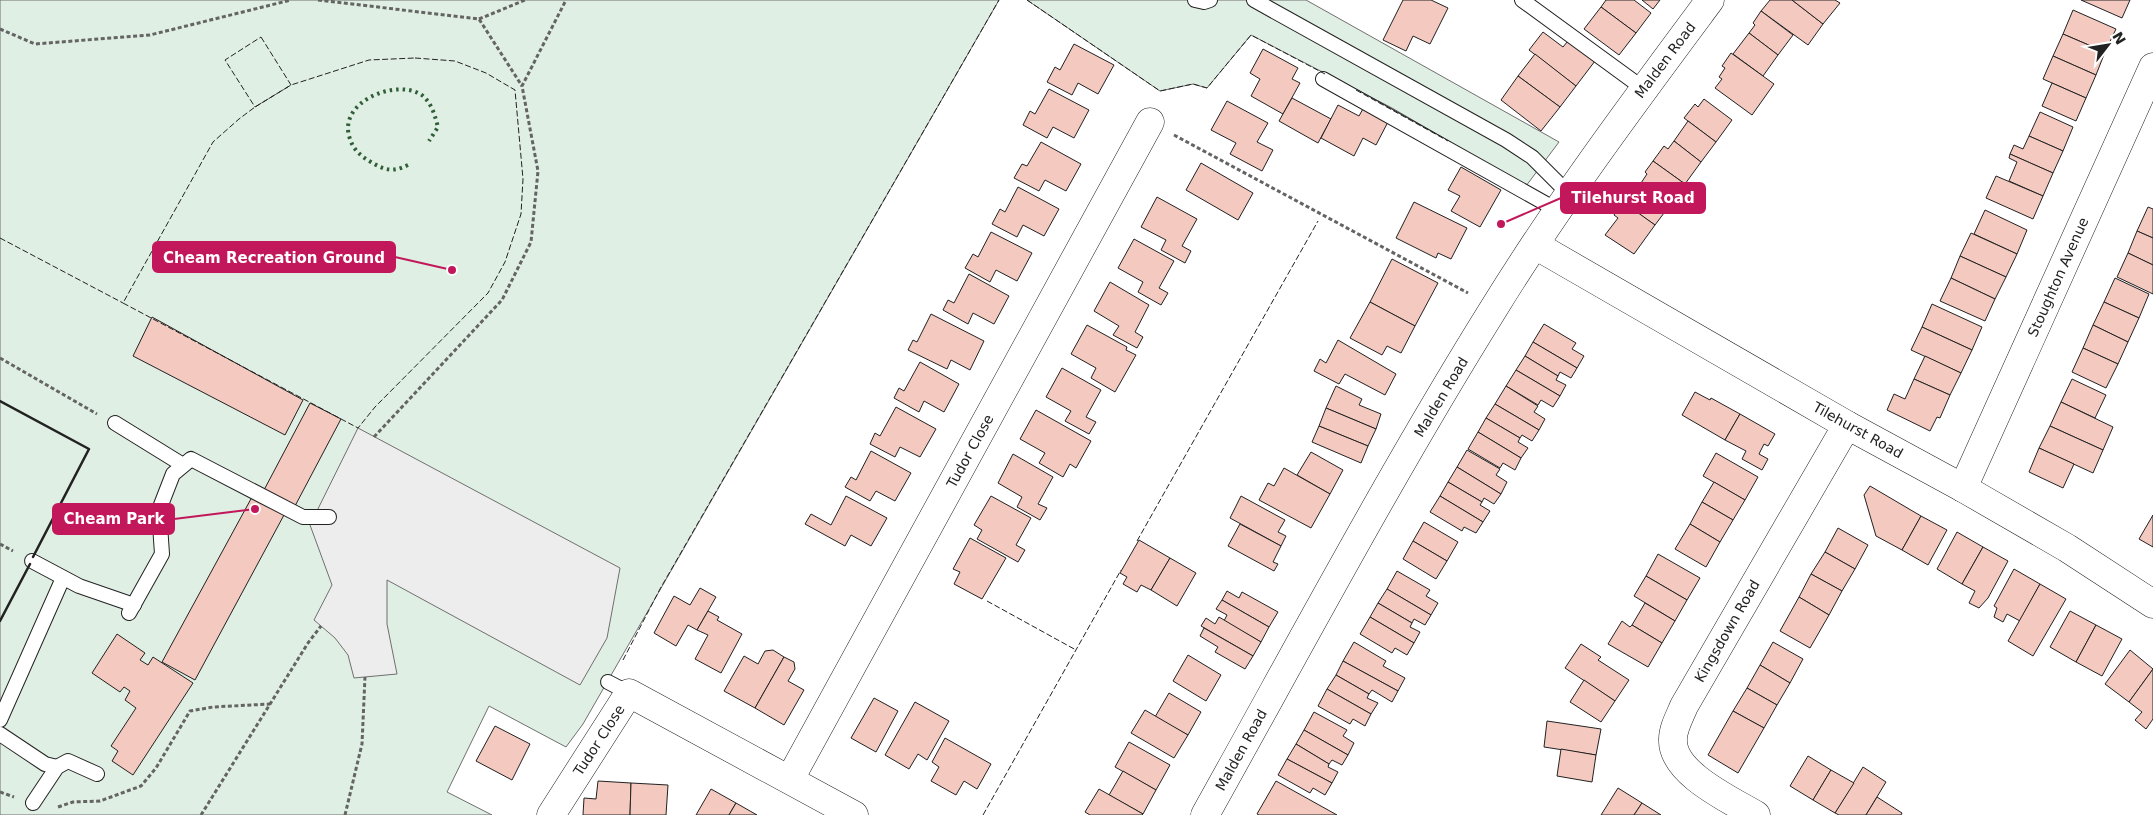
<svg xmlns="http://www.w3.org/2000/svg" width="2153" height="815" font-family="'DejaVu Sans',sans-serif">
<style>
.green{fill:#e0efe3;stroke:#6f6f6f}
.parking{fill:#ededed;stroke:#6f6f6f}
.building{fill:#f3c9c0;stroke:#222}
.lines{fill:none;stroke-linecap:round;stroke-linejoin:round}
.lane-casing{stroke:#222;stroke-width:16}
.street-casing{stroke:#222;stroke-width:29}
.primary-casing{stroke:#222;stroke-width:29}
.path{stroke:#646464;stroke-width:3;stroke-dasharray:4 2.5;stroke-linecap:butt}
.lane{stroke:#fff;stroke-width:14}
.street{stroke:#fff;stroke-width:28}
.primary{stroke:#fff;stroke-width:28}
.hedge{stroke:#2f5e38;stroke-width:4;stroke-dasharray:2.5 4;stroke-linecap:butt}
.fence{stroke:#222;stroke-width:1;stroke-dasharray:6 2.5;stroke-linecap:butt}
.wall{stroke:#222;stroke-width:2.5}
.labels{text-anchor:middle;stroke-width:4;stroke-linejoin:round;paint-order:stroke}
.street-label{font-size:14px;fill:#222;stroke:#fff}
.leader{fill:none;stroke:#c2185b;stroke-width:2}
.callout-dot{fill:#c2185b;stroke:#fff;stroke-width:2}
.callout{fill:#c2185b;stroke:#c2185b;stroke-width:2}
.callout-label{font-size:15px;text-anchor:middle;font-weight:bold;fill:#fff}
</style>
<rect width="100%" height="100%" fill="#fff"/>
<g class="green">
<path d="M 0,0 L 999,0 L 583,724 L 566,747 L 489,706 L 447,792 L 492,815 L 0,815 Z"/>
<path d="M 1027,0 L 1306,0 L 1559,142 L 1526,186 L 1392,108 L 1251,35 L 1207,88 L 1193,84 L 1160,91 Z"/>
</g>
<path class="parking" d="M 358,428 L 620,568 L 607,638 L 580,685 L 387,580 L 387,624 L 397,674 L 354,678 L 348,655 L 335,638 L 314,620 L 332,585 L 310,525 Z"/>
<g class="building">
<path d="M 1403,0 L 1431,0 L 1448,8 L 1430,44 L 1413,36 L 1406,51 L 1383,40 Z"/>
<path d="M 1606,0 L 1634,0 L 1651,13 L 1636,33 L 1601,7 Z"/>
<path d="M 1642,0 L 1660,0 L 1653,9 Z"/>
<path d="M 1770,0 L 1792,0 L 1823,24 L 1808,45 L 1761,11 Z"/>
<path d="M 1792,0 L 1835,0 L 1840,3 L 1823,24 Z"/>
<path d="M 2081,0 L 2130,0 L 2122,18 Z"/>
<path d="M 1601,7 L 1636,33 L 1619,55 L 1584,29 Z"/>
<path d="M 2073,10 L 2116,29 L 2105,52 L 2063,34 Z"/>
<path d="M 1761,11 L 1793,35 L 1778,55 L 1749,33 L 1755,25 L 1753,23 Z"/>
<path d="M 1543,32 L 1563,47 L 1568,41 L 1595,61 L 1576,86 L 1529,50 Z"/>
<path d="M 1749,33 L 1778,55 L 1763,76 L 1733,54 Z"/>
<path d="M 2063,34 L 2105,52 L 2096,75 L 2053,56 Z"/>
<path d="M 1074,44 L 1114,65 L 1098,94 L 1078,83 L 1072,95 L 1047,82 L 1055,67 L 1060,70 Z"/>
<path d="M 1263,49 L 1298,68 L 1292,79 L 1300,83 L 1283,114 L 1251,96 L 1260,79 L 1250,73 Z"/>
<path d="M 1731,53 L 1774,84 L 1752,115 L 1715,88 L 1722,79 L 1719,77 L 1725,68 L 1722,66 Z"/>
<path d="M 1535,54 L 1576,86 L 1560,107 L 1518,76 Z"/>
<path d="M 2053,56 L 2096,75 L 2086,98 L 2043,79 Z"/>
<path d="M 1518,76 L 1560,107 L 1541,131 L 1501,100 Z"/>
<path d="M 2052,83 L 2086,98 L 2076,121 L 2042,106 Z"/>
<path d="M 1049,89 L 1089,110 L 1074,138 L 1053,127 L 1047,138 L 1023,125 L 1030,111 L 1035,114 Z"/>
<path d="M 1292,98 L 1331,119 L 1318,143 L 1279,121 Z"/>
<path d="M 1704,99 L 1732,120 L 1716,142 L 1684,118 L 1695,104 L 1698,107 Z"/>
<path d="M 1227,101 L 1268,123 L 1257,142 L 1273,150 L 1262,171 L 1230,154 L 1236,143 L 1211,130 Z"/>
<path d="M 1338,105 L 1359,116 L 1364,107 L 1389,120 L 1376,145 L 1363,138 L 1354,156 L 1321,138 Z"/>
<path d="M 2040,112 L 2073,127 L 2063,151 L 2029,136 Z"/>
<path d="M 1688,121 L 1716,142 L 1701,162 L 1674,141 Z"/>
<path d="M 2029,136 L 2063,151 L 2053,173 L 2010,154 L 2014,145 L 2023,149 Z"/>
<path d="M 1674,141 L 1701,162 L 1685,184 L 1653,161 L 1664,146 L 1668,149 Z"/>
<path d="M 1041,142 L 1081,164 L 1066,191 L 1045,180 L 1039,191 L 1014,178 L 1022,164 L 1027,166 Z"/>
<path d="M 2010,154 L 2053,173 L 2043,196 L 2009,181 L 2017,162 L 2009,158 Z"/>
<path d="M 1653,161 L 1685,184 L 1670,205 L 1641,183 L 1647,174 L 1645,172 Z"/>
<path d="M 1201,163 L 1253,193 L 1238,220 L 1186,190 Z"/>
<path d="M 1461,167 L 1501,190 L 1480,227 L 1451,211 L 1460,196 L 1448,190 Z"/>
<path d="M 1996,176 L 2043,196 L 2033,219 L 1986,198 Z"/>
<path d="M 1641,183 L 1670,205 L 1655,225 L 1625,204 Z"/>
<path d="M 1018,187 L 1059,209 L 1044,236 L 1023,225 L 1017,237 L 992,224 L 1000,209 L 1005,212 Z"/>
<path d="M 1157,197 L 1197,219 L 1182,246 L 1191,251 L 1185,263 L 1161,250 L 1166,240 L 1141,227 Z"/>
<path d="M 1414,202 L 1467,228 L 1451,259 L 1438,253 L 1436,258 L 1396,238 Z"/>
<path d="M 1623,202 L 1655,225 L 1634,254 L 1605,235 L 1618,218 L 1614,215 Z"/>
<path d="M 2148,207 L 2153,209 L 2153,238 L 2137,231 Z"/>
<path d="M 1985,210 L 2027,230 L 2017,254 L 1974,234 Z"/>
<path d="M 2137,231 L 2153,238 L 2153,265 L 2128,253 Z"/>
<path d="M 991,232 L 1032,253 L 1017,281 L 996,270 L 990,282 L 965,268 L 973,254 L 978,257 Z"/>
<path d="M 1971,233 L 2017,254 L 2006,277 L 1960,256 Z"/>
<path d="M 1134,239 L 1174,261 L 1159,288 L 1168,293 L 1161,305 L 1138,292 L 1143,282 L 1118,268 Z"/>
<path d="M 2128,253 L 2153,265 L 2153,294 L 2117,277 Z"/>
<path d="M 1960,256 L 2006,277 L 1995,299 L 1951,278 Z"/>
<path d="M 1392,259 L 1438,283 L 1415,326 L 1370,302 Z"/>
<path d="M 969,274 L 1009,296 L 994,324 L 973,313 L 968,324 L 943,310 L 948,300 L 954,303 Z"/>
<path d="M 1951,278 L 1995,299 L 1985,321 L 1940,301 Z"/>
<path d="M 2115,278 L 2149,294 L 2139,318 L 2104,302 Z"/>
<path d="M 1110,282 L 1149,305 L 1135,332 L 1143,337 L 1137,348 L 1113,335 L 1119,326 L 1094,311 Z"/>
<path d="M 1370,302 L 1415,326 L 1401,353 L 1387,346 L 1382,355 L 1350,338 Z"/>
<path d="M 2104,302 L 2139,318 L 2128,342 L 2093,325 Z"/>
<path d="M 1932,304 L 1982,327 L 1972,350 L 1922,327 Z"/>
<path d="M 931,314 L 984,341 L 970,370 L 951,360 L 947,369 L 908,350 L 913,340 L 917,342 Z"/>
<path d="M 152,317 L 303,400 L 285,435 L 133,356 Z"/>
<path d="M 1544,324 L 1576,343 L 1572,349 L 1584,356 L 1577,368 L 1533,342 Z"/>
<path d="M 1087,325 L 1127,347 L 1126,350 L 1136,355 L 1115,392 L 1091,378 L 1096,368 L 1071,354 Z"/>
<path d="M 2093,325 L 2128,342 L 2118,364 L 2083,348 Z"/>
<path d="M 1922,327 L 1972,350 L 1961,373 L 1911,350 Z"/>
<path d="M 1338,340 L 1396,374 L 1385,395 L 1345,374 L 1339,384 L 1314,371 L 1320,359 L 1326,363 Z"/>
<path d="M 1533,342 L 1577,368 L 1571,378 L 1560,372 L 1558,376 L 1525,356 Z"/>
<path d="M 2083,348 L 2118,364 L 2106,388 L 2072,372 Z"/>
<path d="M 1525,356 L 1558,376 L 1556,380 L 1566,385 L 1560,396 L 1516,370 Z"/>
<path d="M 1925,356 L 1961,373 L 1950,395 L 1914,379 Z"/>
<path d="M 920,362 L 959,384 L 944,412 L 924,401 L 919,412 L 894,398 L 899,388 L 904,391 Z"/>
<path d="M 1062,368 L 1101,390 L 1086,417 L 1096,422 L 1089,434 L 1065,421 L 1071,411 L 1046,397 Z"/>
<path d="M 1516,370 L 1560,396 L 1553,407 L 1541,400 L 1538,405 L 1506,386 Z"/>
<path d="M 1914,379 L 1950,395 L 1940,418 L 1937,417 L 1930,431 L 1887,410 L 1894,394 L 1905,399 Z"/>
<path d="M 2072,379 L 2106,395 L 2095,418 L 2061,402 Z"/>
<path d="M 1336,386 L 1362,399 L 1359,405 L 1381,414 L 1376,429 L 1326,408 Z"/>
<path d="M 1506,386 L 1538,406 L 1534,412 L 1545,419 L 1539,430 L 1495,404 Z"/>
<path d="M 1695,392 L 1710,400 L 1711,398 L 1740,414 L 1725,440 L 1682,415 Z"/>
<path d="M 2061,402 L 2113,427 L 2103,450 L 2050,426 Z"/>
<path d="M 310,403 L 341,419 L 295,506 L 264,490 Z"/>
<path d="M 1495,404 L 1539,430 L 1532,441 L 1522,435 L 1520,438 L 1486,418 Z"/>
<path d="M 896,407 L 936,429 L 920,457 L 900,447 L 895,457 L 870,444 L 875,433 L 880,436 Z"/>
<path d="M 1326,408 L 1376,429 L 1368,446 L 1319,426 Z"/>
<path d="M 1036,410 L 1091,441 L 1076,468 L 1070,464 L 1063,477 L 1039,463 L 1045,453 L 1020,439 Z"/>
<path d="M 1740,414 L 1775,434 L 1768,446 L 1764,444 L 1759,454 L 1768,459 L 1762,470 L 1742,459 L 1746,451 L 1725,440 Z"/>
<path d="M 1486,418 L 1520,438 L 1518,442 L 1528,448 L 1521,458 L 1478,432 Z"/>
<path d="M 1319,426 L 1368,446 L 1361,463 L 1312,442 Z"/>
<path d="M 2050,426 L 2103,450 L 2093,473 L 2039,448 Z"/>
<path d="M 1478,432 L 1521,458 L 1515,470 L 1503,463 L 1500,468 L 1468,449 Z"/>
<path d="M 2039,448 L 2074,464 L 2063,488 L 2029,472 Z"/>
<path d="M 1467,450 L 1500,469 L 1496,475 L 1507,482 L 1501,494 L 1457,467 Z"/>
<path d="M 871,451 L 911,473 L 895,501 L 876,491 L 870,501 L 845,487 L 851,477 L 856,480 Z"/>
<path d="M 1311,452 L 1343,470 L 1330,494 L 1297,475 Z"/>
<path d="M 1716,453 L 1758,477 L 1745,500 L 1703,476 Z"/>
<path d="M 1013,454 L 1053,477 L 1038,504 L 1047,508 L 1040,520 L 1017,507 L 1022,497 L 998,483 Z"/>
<path d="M 1457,467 L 1501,494 L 1494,504 L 1484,498 L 1482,502 L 1448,482 Z"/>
<path d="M 1284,468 L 1330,494 L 1311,528 L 1259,500 L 1268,483 L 1274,486 Z"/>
<path d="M 1448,482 L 1482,502 L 1480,505 L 1490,511 L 1483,522 L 1440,496 Z"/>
<path d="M 1714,482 L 1745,500 L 1733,520 L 1702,502 Z"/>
<path d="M 1870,486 L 1921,516 L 1902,550 L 1876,536 L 1864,495 Z"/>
<path d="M 846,496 L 887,518 L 871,546 L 851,535 L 845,546 L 805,524 L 811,514 L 831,525 Z"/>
<path d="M 991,496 L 1031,518 L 1016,545 L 1025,550 L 1018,562 L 977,539 L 982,530 L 974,525 Z"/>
<path d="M 1241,496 L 1285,520 L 1278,532 L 1286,536 L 1281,546 L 1230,518 Z"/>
<path d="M 1440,496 L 1483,522 L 1476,533 L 1464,527 L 1462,531 L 1430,512 Z"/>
<path d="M 252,497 L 284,515 L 195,680 L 162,662 Z"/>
<path d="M 1702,502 L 1733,520 L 1720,542 L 1690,524 Z"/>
<path d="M 2153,515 L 2153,547 L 2139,539 Z"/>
<path d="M 1921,516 L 1947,530 L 1928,565 L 1902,550 Z"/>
<path d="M 1424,522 L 1458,542 L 1447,561 L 1413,541 Z"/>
<path d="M 1240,524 L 1281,546 L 1273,562 L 1278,564 L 1274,571 L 1228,546 Z"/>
<path d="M 1690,524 L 1720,542 L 1706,567 L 1675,549 Z"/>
<path d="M 1838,528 L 1868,545 L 1855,569 L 1825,552 Z"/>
<path d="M 1957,532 L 1983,547 L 1962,584 L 1937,569 Z"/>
<path d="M 970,538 L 1006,558 L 982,599 L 954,584 L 960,572 L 953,569 Z"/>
<path d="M 1139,540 L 1170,558 L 1151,590 L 1141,585 L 1137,592 L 1123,584 L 1127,577 L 1120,573 Z"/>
<path d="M 1413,541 L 1447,561 L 1436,579 L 1403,559 Z"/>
<path d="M 1983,547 L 2008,561 L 1988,598 L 1979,608 L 1969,603 L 1975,591 L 1962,584 Z"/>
<path d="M 1825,552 L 1855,569 L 1842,591 L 1811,574 Z"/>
<path d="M 1658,554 L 1700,578 L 1687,600 L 1646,576 Z"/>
<path d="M 1170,558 L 1196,573 L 1177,606 L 1151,590 Z"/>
<path d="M 2014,569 L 2040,584 L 2020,621 L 2007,614 L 2003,622 L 1994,617 L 1997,608 L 1994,606 Z"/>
<path d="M 1397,571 L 1430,590 L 1426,596 L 1438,603 L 1431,615 L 1387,589 Z"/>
<path d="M 1811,574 L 1842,591 L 1829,615 L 1799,597 Z"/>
<path d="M 1646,576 L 1687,600 L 1675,621 L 1634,596 Z"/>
<path d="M 2040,584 L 2066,599 L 2033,656 L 2008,641 Z"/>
<path d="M 700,588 L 716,597 L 697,630 L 688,625 L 676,646 L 654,633 L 674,596 L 690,605 Z"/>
<path d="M 1387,589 L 1431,615 L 1425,625 L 1414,619 L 1412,623 L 1378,603 Z"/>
<path d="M 1227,591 L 1239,598 L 1242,592 L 1278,612 L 1269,627 L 1222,600 Z"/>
<path d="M 1799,597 L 1829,615 L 1810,648 L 1780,631 Z"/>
<path d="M 1222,600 L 1269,627 L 1261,642 L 1224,621 L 1227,615 L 1216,609 Z"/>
<path d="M 1378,603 L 1412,623 L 1410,627 L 1420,632 L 1414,643 L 1370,617 Z"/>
<path d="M 1645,603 L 1675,621 L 1662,643 L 1632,625 Z"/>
<path d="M 708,611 L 719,617 L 717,620 L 742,634 L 721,673 L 695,659 L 708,635 L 697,630 Z"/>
<path d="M 2070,611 L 2096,625 L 2076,662 L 2050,647 Z"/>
<path d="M 1219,617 L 1261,642 L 1253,656 L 1201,626 L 1206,618 L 1215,624 Z"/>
<path d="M 1370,617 L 1414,643 L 1407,655 L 1395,648 L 1392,653 L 1360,634 Z"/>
<path d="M 1622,621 L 1630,627 L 1632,625 L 1662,643 L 1648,667 L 1608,644 Z"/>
<path d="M 2096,625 L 2122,639 L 2102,676 L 2076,662 Z"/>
<path d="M 1204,628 L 1253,656 L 1245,669 L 1215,652 L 1218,647 L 1200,636 Z"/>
<path d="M 117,634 L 145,653 L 140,660 L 148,665 L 153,657 L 193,683 L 133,775 L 112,761 L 118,751 L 111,746 L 136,708 L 125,700 L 130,691 L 124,687 L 120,692 L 92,673 Z"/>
<path d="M 1354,642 L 1386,661 L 1383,666 L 1405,678 L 1398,691 L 1343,661 Z"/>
<path d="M 1773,642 L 1803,659 L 1790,683 L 1760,665 Z"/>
<path d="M 1581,644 L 1601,657 L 1598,660 L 1629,680 L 1615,701 L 1565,668 Z"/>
<path d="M 773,650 L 784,657 L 755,708 L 724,691 L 744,656 L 758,664 L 765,651 Z"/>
<path d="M 2130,650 L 2153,669 L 2129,702 L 2105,684 Z"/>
<path d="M 1188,655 L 1221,675 L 1206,701 L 1173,681 Z"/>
<path d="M 784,657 L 794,662 L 795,669 L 788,681 L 804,690 L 784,725 L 755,708 Z"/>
<path d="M 1343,661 L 1398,691 L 1392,702 L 1372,690 L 1369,694 L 1336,675 Z"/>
<path d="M 1760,665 L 1790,683 L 1777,705 L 1747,688 Z"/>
<path d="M 2153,669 L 2153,719 L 2146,729 L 2135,720 L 2142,712 L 2129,702 Z"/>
<path d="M 1336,675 L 1369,694 L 1367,698 L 1378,703 L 1371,714 L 1327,689 Z"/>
<path d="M 1584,680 L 1615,701 L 1601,722 L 1570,702 Z"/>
<path d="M 1747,688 L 1777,705 L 1764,728 L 1733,711 Z"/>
<path d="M 1327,689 L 1371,714 L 1365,726 L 1353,719 L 1350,724 L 1318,706 Z"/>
<path d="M 1169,693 L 1201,712 L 1188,735 L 1155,717 Z"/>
<path d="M 874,698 L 898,711 L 876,752 L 851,738 Z"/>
<path d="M 915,702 L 949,721 L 927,760 L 918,754 L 909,769 L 885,755 Z"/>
<path d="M 1145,710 L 1188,735 L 1174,758 L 1131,733 Z"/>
<path d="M 1733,711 L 1764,728 L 1738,773 L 1708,755 Z"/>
<path d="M 1314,712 L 1347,730 L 1343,736 L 1354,743 L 1348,755 L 1304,730 Z"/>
<path d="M 1547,721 L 1601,729 L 1596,755 L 1544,747 Z"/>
<path d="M 495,726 L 530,744 L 512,780 L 476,761 Z"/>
<path d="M 1304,730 L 1348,755 L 1342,765 L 1332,760 L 1329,764 L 1296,744 Z"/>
<path d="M 945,738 L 991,764 L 977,789 L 964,781 L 956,795 L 931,781 L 939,767 L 932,762 Z"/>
<path d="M 1129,742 L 1170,765 L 1156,790 L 1115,767 Z"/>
<path d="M 1296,744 L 1329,764 L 1328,767 L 1338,772 L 1332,783 L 1287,759 Z"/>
<path d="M 1561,749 L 1596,755 L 1592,782 L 1557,776 Z"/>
<path d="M 1808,756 L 1831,770 L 1813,800 L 1790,786 Z"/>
<path d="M 1287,759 L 1332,783 L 1325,795 L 1313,788 L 1310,793 L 1278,775 Z"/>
<path d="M 1863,767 L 1886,782 L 1866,815 L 1839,815 L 1835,813 Z"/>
<path d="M 1831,770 L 1854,783 L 1835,813 L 1813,800 Z"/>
<path d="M 1123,771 L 1156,790 L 1143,814 L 1109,795 Z"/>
<path d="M 598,781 L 631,783 L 630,815 L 583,815 L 584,798 L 596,799 Z"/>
<path d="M 1276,781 L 1337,815 L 1259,815 L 1257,814 Z"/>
<path d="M 631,783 L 668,785 L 666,815 L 630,815 Z"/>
<path d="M 1618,788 L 1642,803 L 1634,815 L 1601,815 Z"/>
<path d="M 711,789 L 736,803 L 729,815 L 696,815 Z"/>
<path d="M 1099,789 L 1143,814 L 1142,815 L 1090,815 L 1085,812 Z"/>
<path d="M 1877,797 L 1902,813 L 1901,815 L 1866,815 Z"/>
<path d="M 736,803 L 757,815 L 729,815 Z"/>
<path d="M 1642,803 L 1661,815 L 1634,815 Z"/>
</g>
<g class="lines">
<g class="lane-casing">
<g id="lane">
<path d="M 1195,0 L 1204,2 L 1210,0"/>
<path d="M 1254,0 L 1506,140 L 1532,157 L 1568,193"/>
<path d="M 1522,0 L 1644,89"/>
<path d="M 1323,79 L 1557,210"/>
<path d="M 115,423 L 183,465"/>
<path d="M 32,561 L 79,586 L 134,605"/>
<path d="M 129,613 L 162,554 L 159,510 L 173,474 L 191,459 L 303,517 L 329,517"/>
<path d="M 608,682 L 629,693"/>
<path d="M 0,720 L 63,578"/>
<path d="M 0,734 L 45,764 L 57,767"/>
<path d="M 33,803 L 57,767 L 68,761 L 97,774"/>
</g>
</g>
<g class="street-casing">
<g id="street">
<path d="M 1535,245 L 1847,425 L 1963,488 L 2067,548 L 2153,604"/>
<path d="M 1963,488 L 2153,67"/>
<path d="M 790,779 L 1150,122"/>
<path d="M 551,815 L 629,693 L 854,815"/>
<path d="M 1756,815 C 1731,800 1671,773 1673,739 C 1673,728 1680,716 1684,706 L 1847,425"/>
</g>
</g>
<g class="primary-casing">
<path id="primary" d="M 1205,815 C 1300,645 1391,473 1494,308 C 1560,201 1635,101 1710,0"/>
</g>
<g class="path">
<path d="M 318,0 L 479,19 L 522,86"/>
<path d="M 479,19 L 525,0"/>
<path d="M 0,29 L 35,44 L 150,35 L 291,0"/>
<path d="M 1174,135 L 1468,293"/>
<path d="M 0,358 L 97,414"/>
<path d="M 374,437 L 502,300 L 531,242 L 538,171 L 522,86 L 566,0"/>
<path d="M 0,544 L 13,551"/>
<path d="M 0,792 L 14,797"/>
<path d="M 58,807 L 73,802 L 100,801 L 141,786 L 156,768 L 190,711 L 213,707 L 270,704"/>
<path d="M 201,815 L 308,643 L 321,626"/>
<path d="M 345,815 L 362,744 L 365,677"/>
</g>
<use href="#lane" class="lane"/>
<use href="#street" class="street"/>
<use href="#primary" class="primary"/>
<path class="hedge" d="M 408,165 C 391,173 385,170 369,161 C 360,155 353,149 350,139 C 336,101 399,77 423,96 C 432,104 435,116 438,127 L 429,141"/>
<g class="fence">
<path d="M 1027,0 L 1160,91 L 1193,84 L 1207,88 L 1251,35 L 1325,74"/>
<path d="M 261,37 L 291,85 L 255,107 L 225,60 Z"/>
<path d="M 415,58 L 455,61 L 486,73 L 515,90 L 523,179 L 521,214 L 505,262 L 488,293 L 375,407 L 358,428 L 123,303 L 213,142 L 239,119 L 255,107 L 291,85 L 369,60 Z"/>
<path d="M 1356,90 L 1448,141"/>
<path d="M 0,238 L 123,303"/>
<path d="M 1137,541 L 1318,221"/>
<path d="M 987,601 L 1076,650"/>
<path d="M 623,660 L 660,589 L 999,0"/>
<path d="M 983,815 L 1121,570"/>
</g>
<g class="wall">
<path d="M 0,401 L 89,449 L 33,557"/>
<path d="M 0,621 L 30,564"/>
</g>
</g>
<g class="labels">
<g class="street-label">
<text transform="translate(1665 60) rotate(-53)" y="5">Malden Road</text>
<text transform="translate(2058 277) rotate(-66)" y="5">Stoughton Avenue</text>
<text transform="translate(1441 397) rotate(-59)" y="5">Malden Road</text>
<text transform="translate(1858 430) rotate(29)" y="5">Tilehurst Road</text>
<text transform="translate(970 451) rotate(-61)" y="5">Tudor Close</text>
<text transform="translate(1727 631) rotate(-60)" y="5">Kingsdown Road</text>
<text transform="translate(599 740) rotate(-57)" y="5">Tudor Close</text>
<text transform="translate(1241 750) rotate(-61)" y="5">Malden Road</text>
</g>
</g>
<path class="leader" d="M1501 224L1561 198M452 270L395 257M255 509L174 519"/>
<g class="callout-dot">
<circle cx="1501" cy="224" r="5"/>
<circle cx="452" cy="270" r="5"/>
<circle cx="255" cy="509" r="5"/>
</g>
<g class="callout">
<rect x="1561" y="183" width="144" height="30" rx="5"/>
<rect x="153" y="242" width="242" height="30" rx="5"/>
<rect x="53" y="504" width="121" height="30" rx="5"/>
</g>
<g class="callout-label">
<text x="1633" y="203">Tilehurst Road</text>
<text x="274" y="263">Cheam Recreation Ground</text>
<text x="114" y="524">Cheam Park</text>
</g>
<g transform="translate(2108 45) rotate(59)" stroke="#ffffff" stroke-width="4" paint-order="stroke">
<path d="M0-4L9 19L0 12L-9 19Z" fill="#222222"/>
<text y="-8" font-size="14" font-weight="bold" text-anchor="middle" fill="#222222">N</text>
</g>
</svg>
